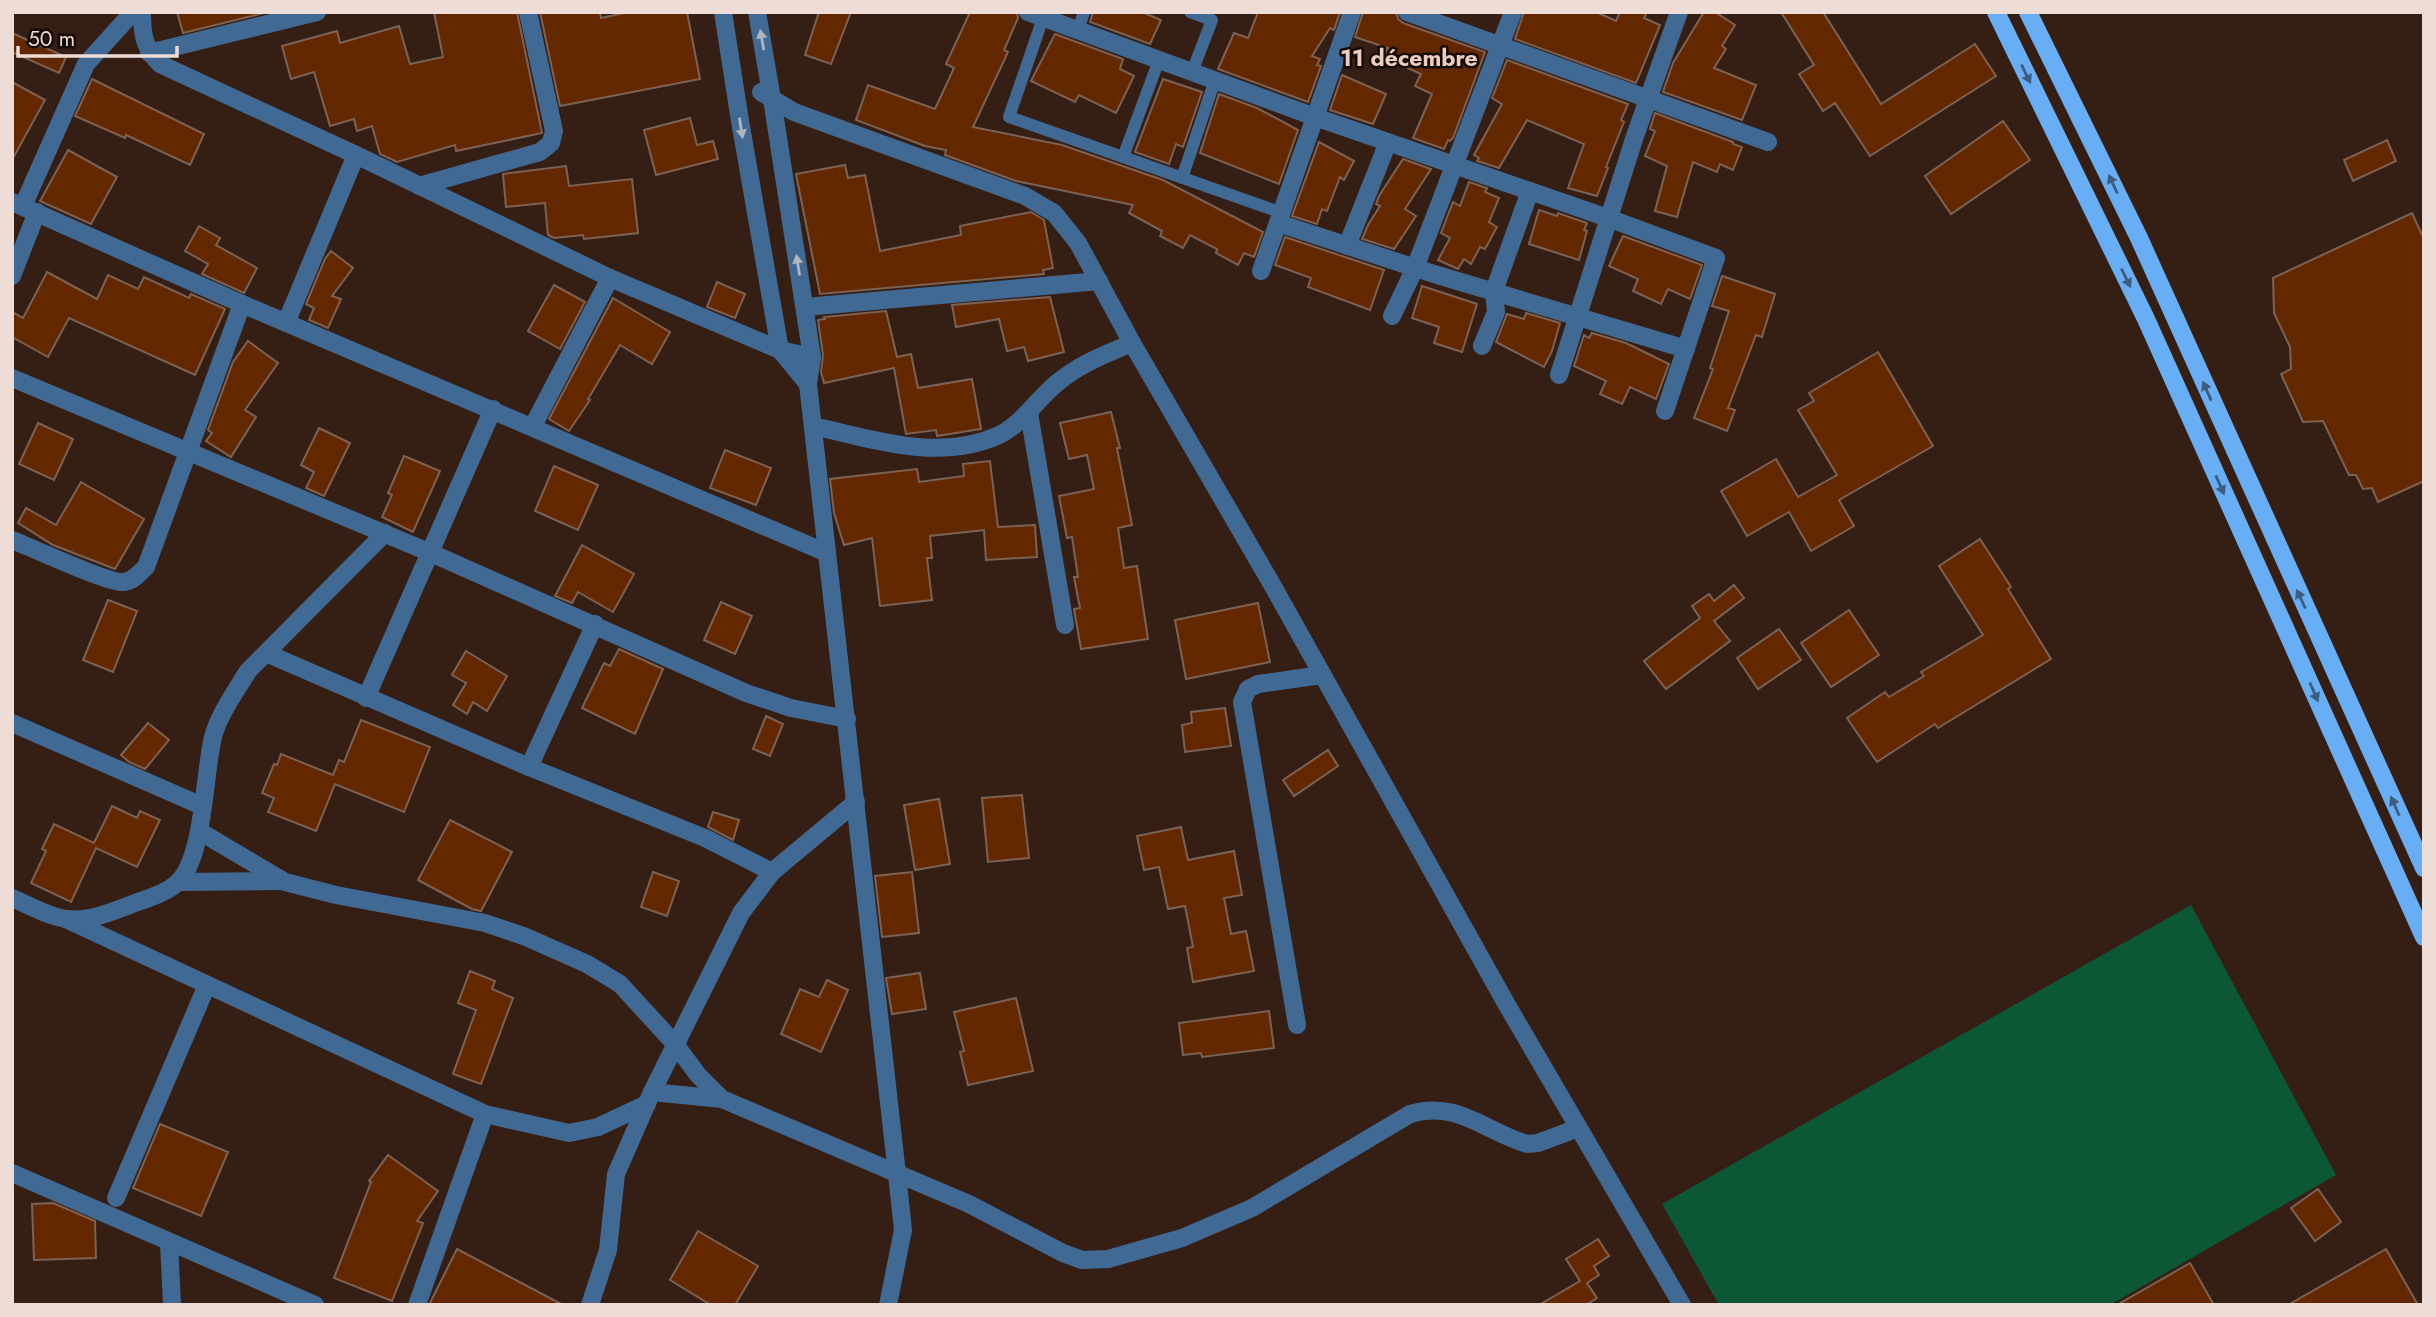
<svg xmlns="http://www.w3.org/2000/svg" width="2436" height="1317" font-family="Jost,sans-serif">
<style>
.green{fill:#0c5836}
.building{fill:#632800;stroke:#7c6254;stroke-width:2}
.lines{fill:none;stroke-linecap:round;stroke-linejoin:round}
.service{stroke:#406a94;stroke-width:12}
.minor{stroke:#406a94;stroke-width:18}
.primary{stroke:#68aef4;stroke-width:18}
.oneway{fill:#b0b5bf}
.oneway2{fill:#3e5c7e}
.labels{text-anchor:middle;stroke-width:5;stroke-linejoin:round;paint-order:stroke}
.neighbourhood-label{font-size:23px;font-weight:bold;fill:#edcdc0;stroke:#150b07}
</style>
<rect width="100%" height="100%" fill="#351e14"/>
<path class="green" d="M 2191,905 L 2336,1175 L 2110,1305 L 1719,1305 L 1662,1204 Z"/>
<g class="building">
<path d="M 177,12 L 264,12 L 264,13 L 183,33 Z"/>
<path d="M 434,12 L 517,12 L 542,133 L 456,151 L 455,145 L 397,162 L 380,154 L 372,126 L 357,131 L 354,119 L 330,126 L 314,72 L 291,79 L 282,46 L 337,31 L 340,43 L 399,26 L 410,64 L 443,57 Z"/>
<path d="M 540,12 L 600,12 L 601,18 L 629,12 L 687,12 L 700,79 L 560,106 Z"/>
<path d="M 819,12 L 851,12 L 831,64 L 805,55 Z"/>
<path d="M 970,12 L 1017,12 L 1018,18 L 1004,50 L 1008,52 L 973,127 L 1062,145 L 1163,180 L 1263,232 L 1254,257 L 1244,253 L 1238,265 L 1216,253 L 1217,249 L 1190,235 L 1183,248 L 1160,236 L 1162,231 L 1129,213 L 1133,205 L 1016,181 L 945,155 L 946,150 L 925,146 L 856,120 L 868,85 L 935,109 L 954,68 L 946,64 Z"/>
<path d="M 1093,12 L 1142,12 L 1161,20 L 1150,44 L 1090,22 Z"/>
<path d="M 1258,12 L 1340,12 L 1334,30 L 1330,28 L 1312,56 L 1320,59 L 1317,65 L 1321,66 L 1308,102 L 1218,69 L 1234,33 L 1248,38 Z"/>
<path d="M 1363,12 L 1396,12 L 1398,19 L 1403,23 L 1485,52 L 1453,138 L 1450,141 L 1448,140 L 1444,149 L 1413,138 L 1432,94 L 1415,86 L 1421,74 L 1383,57 L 1388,48 L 1355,37 Z"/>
<path d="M 1524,12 L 1596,12 L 1616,21 L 1620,12 L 1647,12 L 1644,18 L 1660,25 L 1636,83 L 1515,39 Z"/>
<path d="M 1704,12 L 1715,12 L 1735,25 L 1722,46 L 1726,49 L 1714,68 L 1756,85 L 1742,120 L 1663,92 L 1673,63 Z"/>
<path d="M 1781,12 L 1823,12 L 1881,104 L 1975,44 L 1996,76 L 1870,156 L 1835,103 L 1823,111 L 1799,74 L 1814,65 Z"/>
<path d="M 12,33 L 66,57 L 59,73 L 12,52 Z"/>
<path d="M 1055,34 L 1123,59 L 1120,69 L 1134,76 L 1116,113 L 1079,95 L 1075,102 L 1031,81 Z"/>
<path d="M 1507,60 L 1628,104 L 1621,120 L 1624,122 L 1606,167 L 1608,168 L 1597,196 L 1568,188 L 1584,144 L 1527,120 L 1499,168 L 1477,161 L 1479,158 L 1474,155 L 1502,104 L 1492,98 Z"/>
<path d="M 1342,75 L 1386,94 L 1373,124 L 1330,110 Z"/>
<path d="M 92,79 L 204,134 L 190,165 L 126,135 L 125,138 L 75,116 Z"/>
<path d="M 1163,79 L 1202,92 L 1183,147 L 1176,144 L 1169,164 L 1135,152 Z"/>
<path d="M 12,82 L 45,100 L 12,160 Z"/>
<path d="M 1219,94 L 1257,108 L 1298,130 L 1279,184 L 1200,153 Z"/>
<path d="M 1655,113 L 1733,142 L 1733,144 L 1742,147 L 1733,170 L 1720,164 L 1717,172 L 1693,162 L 1677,217 L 1655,211 L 1667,166 L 1645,156 L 1655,131 L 1650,129 Z"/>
<path d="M 690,118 L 697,145 L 713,141 L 718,159 L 656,175 L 644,130 Z"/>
<path d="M 2003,121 L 2030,160 L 1951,214 L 1925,176 Z"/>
<path d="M 2387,140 L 2396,161 L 2353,181 L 2344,160 Z"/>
<path d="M 1319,142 L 1354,161 L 1344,180 L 1340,177 L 1327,211 L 1322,209 L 1317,224 L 1292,216 Z"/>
<path d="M 68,150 L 117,177 L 91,224 L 40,201 Z"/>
<path d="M 1403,159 L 1431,169 L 1405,209 L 1416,216 L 1394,249 L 1362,239 L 1368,225 L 1380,206 L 1376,204 L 1379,196 Z"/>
<path d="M 845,165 L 848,178 L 865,175 L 880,251 L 961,235 L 960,226 L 1031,212 L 1044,220 L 1053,268 L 1043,270 L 1044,274 L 820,294 L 796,174 Z"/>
<path d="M 566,166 L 569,186 L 632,179 L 638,233 L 584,239 L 583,235 L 554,238 L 548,235 L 545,203 L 506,207 L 503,174 Z"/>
<path d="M 1469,182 L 1487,188 L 1485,192 L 1499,198 L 1489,222 L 1497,227 L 1485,249 L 1480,247 L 1471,264 L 1464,259 L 1458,269 L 1438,260 L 1450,238 L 1441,233 L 1453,202 L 1460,206 Z"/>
<path d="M 1539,210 L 1557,216 L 1558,213 L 1587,223 L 1584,230 L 1587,231 L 1579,260 L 1529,244 Z"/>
<path d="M 2412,213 L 2424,239 L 2424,481 L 2378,502 L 2372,488 L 2363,489 L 2356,475 L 2349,475 L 2323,421 L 2303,422 L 2281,374 L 2291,369 L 2290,347 L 2274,313 L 2273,278 Z"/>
<path d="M 199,226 L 220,238 L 216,245 L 257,268 L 244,293 L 202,274 L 208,264 L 185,251 Z"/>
<path d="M 1623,236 L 1702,265 L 1690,299 L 1668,289 L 1661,304 L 1633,291 L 1638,279 L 1609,266 Z"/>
<path d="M 1285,237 L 1384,270 L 1370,310 L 1308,287 L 1311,278 L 1275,265 Z"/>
<path d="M 331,251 L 353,268 L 332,296 L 341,299 L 328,328 L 309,320 L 314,308 L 306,304 L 325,259 Z"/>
<path d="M 47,272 L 97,299 L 108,275 L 138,289 L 144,277 L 189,298 L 191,294 L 225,309 L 195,375 L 69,318 L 48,357 L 12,337 L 12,312 L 23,318 Z"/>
<path d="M 1722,276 L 1775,294 L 1762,337 L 1756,335 L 1728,408 L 1735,410 L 1727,431 L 1694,418 L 1713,369 L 1710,368 L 1729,311 L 1712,306 Z"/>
<path d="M 717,282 L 745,294 L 735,318 L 707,307 Z"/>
<path d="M 554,285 L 585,302 L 560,349 L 528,331 Z"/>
<path d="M 1422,286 L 1477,304 L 1462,352 L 1434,343 L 1439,327 L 1412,318 Z"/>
<path d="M 1050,297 L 1064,352 L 1028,361 L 1024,347 L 1007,351 L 999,319 L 956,327 L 952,305 Z"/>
<path d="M 613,298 L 670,332 L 652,364 L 620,345 L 588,399 L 590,400 L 569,431 L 549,419 Z"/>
<path d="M 886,311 L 897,357 L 911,354 L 918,388 L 972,379 L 981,429 L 937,436 L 936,430 L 906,434 L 894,368 L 824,383 L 821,372 L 823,355 L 818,320 L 825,319 L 824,317 Z"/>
<path d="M 1526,313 L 1560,323 L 1552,351 L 1544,367 L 1496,342 L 1507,314 L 1524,319 Z"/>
<path d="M 1592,333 L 1626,343 L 1669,364 L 1656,399 L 1630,387 L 1622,404 L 1600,394 L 1606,381 L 1574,366 L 1584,335 L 1589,338 Z"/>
<path d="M 248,341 L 278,363 L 245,410 L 256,417 L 231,457 L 206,441 L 212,433 L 208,430 L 233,362 Z"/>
<path d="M 1878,352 L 1933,446 L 1839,500 L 1854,526 L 1811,551 L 1789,512 L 1747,536 L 1721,491 L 1776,459 L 1798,497 L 1837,475 L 1798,410 L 1814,401 L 1809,393 Z"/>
<path d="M 1111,412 L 1120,448 L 1117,448 L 1132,525 L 1118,528 L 1124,568 L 1137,566 L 1148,639 L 1081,649 L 1074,609 L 1080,608 L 1074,577 L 1078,577 L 1072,537 L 1067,538 L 1059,496 L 1094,489 L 1087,455 L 1069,459 L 1060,423 Z"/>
<path d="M 38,423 L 73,439 L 54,480 L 19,464 Z"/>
<path d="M 319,428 L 350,443 L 324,496 L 306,488 L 314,472 L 301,465 Z"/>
<path d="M 725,450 L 771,468 L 756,505 L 710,488 Z"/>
<path d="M 404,456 L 440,471 L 413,532 L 382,517 L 392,495 L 388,493 Z"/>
<path d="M 990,461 L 998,527 L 1035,525 L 1037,557 L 986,560 L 984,530 L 930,536 L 932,558 L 927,558 L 932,600 L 880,606 L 872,538 L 844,545 L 834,513 L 830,479 L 917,469 L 919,482 L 964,476 L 963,464 Z"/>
<path d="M 554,466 L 598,485 L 578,530 L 535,511 Z"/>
<path d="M 81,482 L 144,519 L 115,569 L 53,545 L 18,523 L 26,508 L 56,525 Z"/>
<path d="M 1980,539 L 2011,587 L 2008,589 L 2051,659 L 1938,728 L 1935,724 L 1877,762 L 1847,718 L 1885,692 L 1889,697 L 1924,676 L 1921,672 L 1983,635 L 1939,566 Z"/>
<path d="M 582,545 L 634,574 L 613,612 L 578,592 L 572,603 L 555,596 Z"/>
<path d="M 1734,585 L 1744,598 L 1714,621 L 1730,641 L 1666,689 L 1644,661 L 1700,618 L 1692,606 L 1709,594 L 1714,601 Z"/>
<path d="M 108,600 L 137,611 L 113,672 L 83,660 Z"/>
<path d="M 721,602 L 752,616 L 735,654 L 704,640 Z"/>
<path d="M 1258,603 L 1270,662 L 1186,679 L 1175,620 Z"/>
<path d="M 1849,610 L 1879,655 L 1831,687 L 1801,643 Z"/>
<path d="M 1779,629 L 1801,660 L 1758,689 L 1737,658 Z"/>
<path d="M 619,649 L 663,669 L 635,734 L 582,708 L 604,663 L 610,666 Z"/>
<path d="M 466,651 L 507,676 L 487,711 L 473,702 L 467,714 L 453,705 L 466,683 L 452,675 Z"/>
<path d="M 1225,708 L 1231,746 L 1185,752 L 1182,725 L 1192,723 L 1191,712 Z"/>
<path d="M 766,716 L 783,724 L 770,756 L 753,749 Z"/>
<path d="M 361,720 L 430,747 L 404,812 L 335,784 L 316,831 L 268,812 L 274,798 L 262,793 L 274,764 L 277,765 L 281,754 L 333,775 L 339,760 L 344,762 Z"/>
<path d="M 148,723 L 169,740 L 145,769 L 129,762 L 121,755 Z"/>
<path d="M 1328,750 L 1338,766 L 1294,796 L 1283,780 Z"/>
<path d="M 1022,795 L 1029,858 L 988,862 L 982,798 Z"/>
<path d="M 939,799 L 950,864 L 915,870 L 904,805 Z"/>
<path d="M 112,806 L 137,818 L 140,811 L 160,820 L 137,867 L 96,848 L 71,902 L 31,883 L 46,851 L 42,849 L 54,824 L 94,843 Z"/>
<path d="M 713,812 L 739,820 L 733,840 L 708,827 Z"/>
<path d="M 450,820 L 512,852 L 481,911 L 472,909 L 418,880 Z"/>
<path d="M 1181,827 L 1188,860 L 1234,851 L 1242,895 L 1224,898 L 1231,934 L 1246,931 L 1254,971 L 1193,982 L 1187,948 L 1193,947 L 1185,906 L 1168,909 L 1159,867 L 1144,870 L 1137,836 Z"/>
<path d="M 653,872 L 679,881 L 667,916 L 641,907 Z"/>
<path d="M 912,872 L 919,933 L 882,937 L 875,876 Z"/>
<path d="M 470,971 L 495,981 L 492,989 L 513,998 L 481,1084 L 453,1074 L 476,1010 L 458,1003 Z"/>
<path d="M 920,973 L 926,1009 L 892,1014 L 886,978 Z"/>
<path d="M 827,980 L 848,990 L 821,1052 L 781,1034 L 800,989 L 819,997 Z"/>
<path d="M 1016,998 L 1033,1071 L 968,1085 L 960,1052 L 964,1051 L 954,1012 Z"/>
<path d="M 1269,1011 L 1274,1048 L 1202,1057 L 1201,1053 L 1183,1055 L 1179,1023 Z"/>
<path d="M 160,1124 L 228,1152 L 201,1216 L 133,1188 Z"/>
<path d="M 388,1155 L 438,1191 L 417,1221 L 423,1223 L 392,1301 L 334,1278 L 371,1182 L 369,1181 Z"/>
<path d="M 2318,1189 L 2341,1222 L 2315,1241 L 2291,1208 Z"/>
<path d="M 53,1203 L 95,1221 L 96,1258 L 34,1260 L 32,1204 Z"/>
<path d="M 698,1231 L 758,1266 L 735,1305 L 711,1305 L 670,1280 Z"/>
<path d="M 1598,1239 L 1609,1256 L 1594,1266 L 1599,1275 L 1587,1283 L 1597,1298 L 1586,1305 L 1539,1305 L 1580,1281 L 1566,1259 Z"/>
<path d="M 457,1249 L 563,1305 L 429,1305 Z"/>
<path d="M 2386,1249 L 2418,1305 L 2288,1305 Z"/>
<path d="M 2190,1263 L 2214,1305 L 2117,1305 Z"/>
</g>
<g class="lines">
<g class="service">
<path d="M 1190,12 L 1212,20 L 1192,72"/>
<path d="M 1043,18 L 1009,117 L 1282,213"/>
<path d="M 1078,30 L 1084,12"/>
<path d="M 1123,157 L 1159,60"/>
<path d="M 1182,178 L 1215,80"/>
</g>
<g class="minor">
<path d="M 142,12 C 142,34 144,48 160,64 L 356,155 L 610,278 L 780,350 L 812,357"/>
<path d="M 723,12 L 740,121 L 780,350 L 808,384"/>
<path d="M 757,12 L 772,99 L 812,357 L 808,384 L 897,1174 L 903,1230 L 888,1305"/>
<path d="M 1028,12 L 1315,117 L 1608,218 L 1716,258 L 1665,411"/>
<path d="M 1407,12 L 1768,142"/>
<path d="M 149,53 L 317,12"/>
<path d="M 761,92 L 794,112 L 1025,196 L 1054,213 L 1078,243 L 1132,343 L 1274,588 L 1507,1005 L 1682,1305"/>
<path d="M 419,186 L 540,152 L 551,143 L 554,131 L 528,12"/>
<path d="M 12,202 L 242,304 L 827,553"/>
<path d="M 23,206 L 86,64 L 133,12"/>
<path d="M 1278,223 L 1434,274 L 1686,349"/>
<path d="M 1347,246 L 1388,142"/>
<path d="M 1261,271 L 1352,12"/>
<path d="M 12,276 L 37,212"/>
<path d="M 805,307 L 1099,281"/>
<path d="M 1392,316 L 1415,268 L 1513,12"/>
<path d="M 286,323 L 356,155"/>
<path d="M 1482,346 L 1496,312 L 1494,291 L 1530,191"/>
<path d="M 1559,375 L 1635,136 L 1679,12"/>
<path d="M 12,378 L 431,553 L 746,693 L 791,708 L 847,719"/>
<path d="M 1029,413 L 1065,625"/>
<path d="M 533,426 L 610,278"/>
<path d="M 813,426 C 873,439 937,462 997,436 C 1022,425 1036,400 1057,383 C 1079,364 1106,354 1132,343"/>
<path d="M 12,540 C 31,547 109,584 124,582 C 134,581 139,573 146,567 L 242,304"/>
<path d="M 266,653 L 529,767 L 705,838 L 772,872"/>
<path d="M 366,698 L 493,409"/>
<path d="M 12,723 L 202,806"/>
<path d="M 529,767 L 595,624"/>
<path d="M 199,831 L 285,882 L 336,895 L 485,923 L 526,937 L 587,964 L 620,984 L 675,1044 L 698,1075 L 722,1099 L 969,1204 L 1063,1253 L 1082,1260 L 1108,1259 L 1182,1238 L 1252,1208 L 1410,1114 C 1457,1100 1484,1131 1527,1144 L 1538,1143 L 1578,1128"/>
<path d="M 179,882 L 282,881"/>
<path d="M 12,898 C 29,905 49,917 67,919 C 88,922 111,912 130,905 C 145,899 166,894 178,882 C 204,858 204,774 213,737 C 219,714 236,691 248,671 L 385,533"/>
<path d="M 66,919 L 485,1114 L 569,1133 L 598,1127 L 647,1104"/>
<path d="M 1297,1025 L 1242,702 L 1248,689 L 1258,684 L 1322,675"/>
<path d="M 652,1092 L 722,1099"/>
<path d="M 12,1173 L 315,1305"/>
<path d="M 116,1198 L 207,985"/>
<path d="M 169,1242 L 172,1305"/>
<path d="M 417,1305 L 485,1114"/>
<path d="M 590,1305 L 608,1250 L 616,1174 L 652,1092 L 741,913 L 772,872 L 856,802"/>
</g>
<g class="primary">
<path d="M 1996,12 L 2146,319 L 2424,937"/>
<path d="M 2028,12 L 2139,238 L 2424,868"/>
</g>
</g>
<defs><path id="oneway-solid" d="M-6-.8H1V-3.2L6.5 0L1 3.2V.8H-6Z" transform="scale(1.75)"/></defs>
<g class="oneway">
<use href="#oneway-solid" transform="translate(762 40) rotate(-100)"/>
<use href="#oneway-solid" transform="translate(741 128) rotate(81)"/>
<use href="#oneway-solid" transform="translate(798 265) rotate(-99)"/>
</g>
<g class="oneway2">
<use href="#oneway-solid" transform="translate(2026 74) rotate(64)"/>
<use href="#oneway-solid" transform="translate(2113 184) rotate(-115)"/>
<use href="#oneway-solid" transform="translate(2126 278) rotate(64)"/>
<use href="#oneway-solid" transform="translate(2207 391) rotate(-114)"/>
<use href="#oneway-solid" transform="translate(2220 485) rotate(66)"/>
<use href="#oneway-solid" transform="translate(2301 599) rotate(-115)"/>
<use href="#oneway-solid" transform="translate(2314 692) rotate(66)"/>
<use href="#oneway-solid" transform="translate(2395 806) rotate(-114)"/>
</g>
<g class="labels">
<g class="neighbourhood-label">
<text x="1409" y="66">11 décembre</text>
</g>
</g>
<rect width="2436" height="1317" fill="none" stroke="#edddd6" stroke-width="28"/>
<path d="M18 46v10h159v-10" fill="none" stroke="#edddd6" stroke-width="3.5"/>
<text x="28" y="46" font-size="21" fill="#edddd6" stroke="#150b07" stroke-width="5" paint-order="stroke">50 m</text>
</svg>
